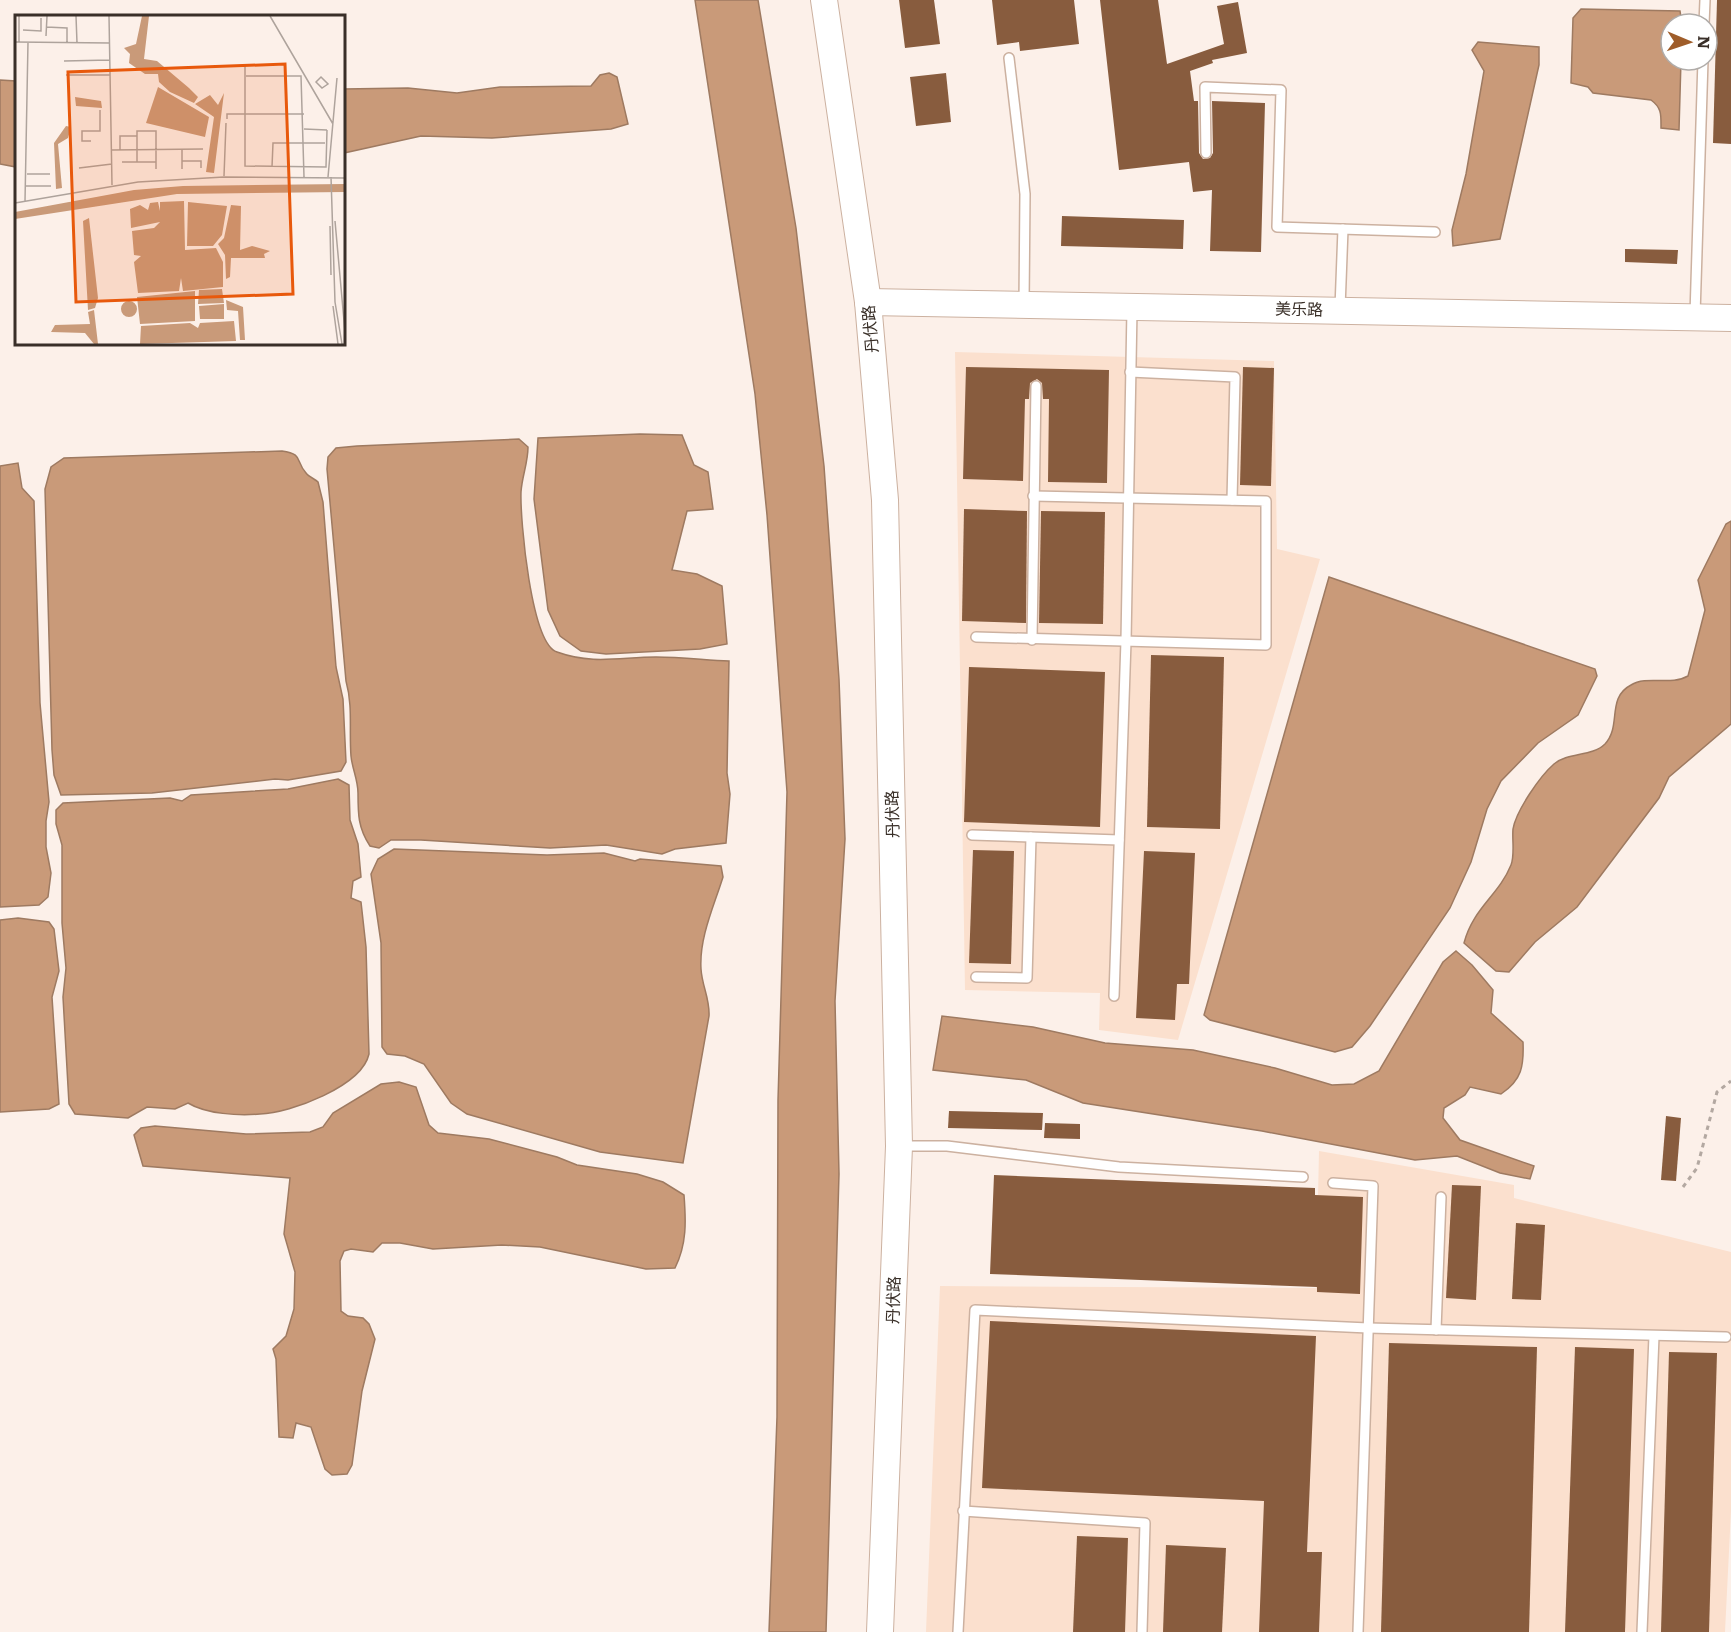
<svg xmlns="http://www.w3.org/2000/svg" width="1731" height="1632" font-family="Literata,'Noto Sans SC',serif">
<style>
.built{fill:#fbe0ce}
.water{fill:#c99a79;stroke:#9e7a61;stroke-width:1.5}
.building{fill:#885c3e}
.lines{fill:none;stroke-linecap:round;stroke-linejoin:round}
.lane-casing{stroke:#ccb1a0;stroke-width:12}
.secondary-casing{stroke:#ccb1a0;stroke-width:28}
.path{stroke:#b3a8a1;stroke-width:3;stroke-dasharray:4.5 4.5;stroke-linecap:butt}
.lane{stroke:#fff;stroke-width:9}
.secondary{stroke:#fff;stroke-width:26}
.labels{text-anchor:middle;stroke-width:6;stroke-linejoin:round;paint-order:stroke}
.street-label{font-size:16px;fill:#392f28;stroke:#fff}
.inset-road{fill:none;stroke:#aea39c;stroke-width:1.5}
.view{fill:#e8590c;fill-opacity:0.15;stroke:#e8590c;stroke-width:3}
.inset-edge{fill:none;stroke:#392f28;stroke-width:3}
</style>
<rect width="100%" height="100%" fill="#fcf0e9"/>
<g class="built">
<path d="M 955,352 L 1274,361 L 1277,549 L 1320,559 L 1178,1040 L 1099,1030 L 1100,993 L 965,990 Z"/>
<path d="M 1319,1151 L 1514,1185 L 1514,1198 L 1731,1252 L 1731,1511 L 1725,1632 L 926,1632 L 940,1286 L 1316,1288 Z"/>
</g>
<g class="water">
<path d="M 695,0 L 758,0 L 796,228 L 824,466 L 839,679 L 845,839 L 835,1001 L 839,1174 L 826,1632 L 769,1632 L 777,1417 L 778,1100 L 787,792 L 767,515 L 755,394 Z"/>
<path d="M 1581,9 L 1680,11 L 1682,24 L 1671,24 L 1671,60 L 1681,60 L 1679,130 L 1661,128 C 1661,115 1662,108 1651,100 L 1593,93 L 1588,87 L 1571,83 L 1573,18 Z"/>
<path d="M 1478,42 L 1539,47 L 1539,65 L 1500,239 L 1453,246 L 1452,230 L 1466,174 L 1484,71 L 1472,50 Z"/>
<path d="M 609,73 L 617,77 L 628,124 L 611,129 L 492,138 L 421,136 L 344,153 L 344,89 L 408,88 L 457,93 L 500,87 L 591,86 L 600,75 Z"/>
<path d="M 0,80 L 16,81 L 16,167 L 0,164 Z"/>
<path d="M 640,434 L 682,435 L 694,465 L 708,472 L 713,509 L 687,511 L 672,570 L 697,574 L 722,586 L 727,644 L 700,649 L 606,654 L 581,651 L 560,636 L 548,610 L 534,499 L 538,438 Z"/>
<path d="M 519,439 L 528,447 C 528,463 522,476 521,492 C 520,519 531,644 557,652 C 593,665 621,657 656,657 C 681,657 705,660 729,661 L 727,773 L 730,794 L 726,843 L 675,849 L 662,854 L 606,845 L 550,848 L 421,840 L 391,840 L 379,848 L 370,846 C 358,828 358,814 358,793 C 358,780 352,768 351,756 C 349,730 353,706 346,681 L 327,469 L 328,457 L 336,448 L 357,446 Z"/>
<path d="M 282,451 C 304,454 295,461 306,473 C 309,477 315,479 318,482 L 323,502 L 336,667 L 343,699 L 346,762 L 341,771 L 288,780 L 275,779 L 152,793 L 61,795 L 54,775 L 52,750 L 45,489 L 51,467 L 64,458 Z"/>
<path d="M 18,463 L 22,488 L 34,501 L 40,703 L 49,802 L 46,821 L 46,847 L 51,873 L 48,897 L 39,905 L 0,907 L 0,466 Z"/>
<path d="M 1731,521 L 1731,724 L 1669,777 L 1659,798 L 1577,907 L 1535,942 L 1509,972 L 1496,971 L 1464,943 C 1473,908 1499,895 1511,865 C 1515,855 1512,840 1513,829 C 1516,811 1540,776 1554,764 C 1568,752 1592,757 1605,744 C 1622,726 1606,698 1631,685 C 1647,675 1671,686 1688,676 L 1705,610 L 1698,580 L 1726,524 Z"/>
<path d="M 1329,577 L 1595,669 L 1597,676 L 1578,715 L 1538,743 L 1501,781 L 1487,809 L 1471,862 L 1450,908 L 1370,1026 L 1352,1047 L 1335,1052 L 1210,1020 L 1204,1015 Z"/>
<path d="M 338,779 L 349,785 L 350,820 L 358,844 L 361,877 L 353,881 L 351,898 L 361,902 L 366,947 L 369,1054 C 362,1086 291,1113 260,1114 C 239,1116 206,1114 188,1103 L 175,1109 L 147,1107 L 128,1118 L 75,1114 L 69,1104 L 63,997 L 66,968 L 62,923 L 62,845 L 56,824 L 56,810 L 63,803 L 170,798 L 182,801 L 191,795 L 288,789 Z"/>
<path d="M 394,849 L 547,855 L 604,853 L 635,861 L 640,859 L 721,866 L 723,877 C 714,906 699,938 701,969 C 702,986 710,999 709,1016 L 683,1163 L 600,1152 L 467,1114 L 451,1103 L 424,1064 L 405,1056 L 387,1054 L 382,1047 L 381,943 L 371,874 L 378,859 Z"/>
<path d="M 18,918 L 49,922 L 54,929 L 59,971 L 52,997 L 59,1104 L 49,1109 L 0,1112 L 0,920 Z"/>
<path d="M 1456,951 L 1472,965 L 1493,990 L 1491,1013 L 1523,1042 C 1524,1066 1522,1080 1501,1094 L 1470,1087 L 1465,1095 L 1444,1108 L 1443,1118 L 1460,1140 L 1534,1166 L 1530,1179 L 1500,1173 L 1457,1156 L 1415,1160 L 1262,1131 L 1083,1103 L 1026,1080 L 933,1070 L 942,1016 L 1033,1027 L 1105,1043 L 1193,1050 L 1275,1068 L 1332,1085 L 1354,1084 L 1379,1071 L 1443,962 Z"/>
<path d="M 399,1082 L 416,1087 L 429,1125 L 438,1133 L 489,1139 L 557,1157 L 577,1165 L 637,1174 L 663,1182 L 684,1195 C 686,1221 687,1244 675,1268 L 646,1269 L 540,1247 L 502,1245 L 433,1249 L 400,1243 L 382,1243 L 373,1252 L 351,1249 L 344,1251 L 340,1261 L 341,1311 L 348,1316 L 363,1318 L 369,1324 L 375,1339 L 362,1391 L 352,1465 L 347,1474 L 332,1475 L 325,1469 L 311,1427 L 296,1423 L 293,1438 L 279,1437 L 276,1359 L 273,1349 L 286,1336 L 294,1309 L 295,1272 L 284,1234 L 290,1178 L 143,1166 L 134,1135 L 141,1128 L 155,1126 L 246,1134 L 310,1132 L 323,1127 L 333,1113 L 381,1084 Z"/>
</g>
<g class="building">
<path d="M 899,0 L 934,0 L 940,44 L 905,48 Z"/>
<path d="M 992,0 L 1074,0 L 1079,44 L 1020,51 L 1019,42 L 997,45 Z"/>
<path d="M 1100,0 L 1158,0 L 1167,64 L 1224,44 L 1217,6 L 1238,2 L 1247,53 L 1212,60 L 1213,63 L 1190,71 L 1194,101 L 1198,101 L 1199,153 L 1203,159 L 1210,158 L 1213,153 L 1212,101 L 1265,103 L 1261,252 L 1210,251 L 1212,190 L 1193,192 L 1189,162 L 1119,170 Z"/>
<path d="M 1717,0 L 1731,0 L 1731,144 L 1713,143 Z"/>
<path d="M 946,73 L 951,122 L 916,126 L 910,77 Z"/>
<path d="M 1062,216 L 1184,220 L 1183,249 L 1061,246 Z"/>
<path d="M 1625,249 L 1678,250 L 1677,264 L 1625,262 Z"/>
<path d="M 966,367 L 1109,370 L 1107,483 L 1048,482 L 1049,399 L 1043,399 L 1042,383 L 1037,379 L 1030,383 L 1029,399 L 1025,399 L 1023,481 L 963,479 Z"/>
<path d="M 1243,367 L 1274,368 L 1271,486 L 1240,485 Z"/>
<path d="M 964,509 L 1027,511 L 1026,623 L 962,621 Z"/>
<path d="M 1041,511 L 1105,512 L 1103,624 L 1039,623 Z"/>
<path d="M 1151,655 L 1224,657 L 1220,829 L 1147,827 Z"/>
<path d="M 969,667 L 1105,672 L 1100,827 L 964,822 Z"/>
<path d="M 973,850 L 1014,851 L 1011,964 L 969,963 Z"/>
<path d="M 1144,851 L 1195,853 L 1189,984 L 1177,984 L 1175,1020 L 1136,1018 Z"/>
<path d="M 949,1111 L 1043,1113 L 1042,1130 L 948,1128 Z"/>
<path d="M 1666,1116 L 1681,1118 L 1676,1181 L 1661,1180 Z"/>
<path d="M 1045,1123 L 1080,1124 L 1080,1139 L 1044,1138 Z"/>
<path d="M 994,1175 L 1315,1188 L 1315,1195 L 1363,1197 L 1360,1294 L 1317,1292 L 1317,1287 L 990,1274 Z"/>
<path d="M 1452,1185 L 1481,1186 L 1476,1300 L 1446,1298 Z"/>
<path d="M 1516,1223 L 1545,1225 L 1541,1300 L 1512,1299 Z"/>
<path d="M 990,1321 L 1316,1336 L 1307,1552 L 1322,1552 L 1319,1632 L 1259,1632 L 1264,1501 L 982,1488 Z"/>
<path d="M 1389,1343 L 1537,1347 L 1529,1632 L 1381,1632 Z"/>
<path d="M 1575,1347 L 1634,1349 L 1625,1632 L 1565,1632 Z"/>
<path d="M 1669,1352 L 1717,1353 L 1709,1632 L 1661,1632 Z"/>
<path d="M 1077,1536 L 1128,1538 L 1125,1632 L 1073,1632 Z"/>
<path d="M 1166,1545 L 1226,1548 L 1222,1632 L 1163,1632 Z"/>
</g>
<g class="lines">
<g class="lane-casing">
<g id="lane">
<path d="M 1704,24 L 1705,0"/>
<path d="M 1009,58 L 1025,194 L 1024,304"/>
<path d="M 1206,153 L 1205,87 L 1281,90 L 1277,227 L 1435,232"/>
<path d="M 1340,308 L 1343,229"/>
<path d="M 1695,315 L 1703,60"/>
<path d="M 1130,372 L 1235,377 L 1232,500"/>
<path d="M 976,637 L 1266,645 L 1266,501 L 1033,496"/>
<path d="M 1032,640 L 1036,386"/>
<path d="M 972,835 L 1119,840"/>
<path d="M 976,977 L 1027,978 L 1031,837"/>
<path d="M 1114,996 L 1126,641 L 1132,309"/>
<path d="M 902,1146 L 947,1146 L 1119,1167 L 1303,1177"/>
<path d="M 1333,1183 L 1373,1186 L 1358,1632"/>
<path d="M 1436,1330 L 1441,1197"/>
<path d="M 963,1511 L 1145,1523 L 1142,1632"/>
<path d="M 958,1632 L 975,1310 L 1368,1328 L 1726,1337"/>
<path d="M 1642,1632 L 1654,1336"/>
</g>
</g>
<g class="secondary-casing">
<g id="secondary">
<path d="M 824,0 L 868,302 L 885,500 L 899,1146 L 880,1632"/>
<path d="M 868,302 L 1731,318"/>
</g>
</g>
<path class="path" d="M 1683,1187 L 1697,1168 L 1717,1092 L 1731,1081"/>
<use href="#lane" class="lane"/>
<use href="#secondary" class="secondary"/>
</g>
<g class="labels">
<g class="street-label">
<text transform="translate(1299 309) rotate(1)" y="6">美乐路</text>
<text transform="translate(870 329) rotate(-95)" y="6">丹伏路</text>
<text transform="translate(892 814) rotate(-91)" y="6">丹伏路</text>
<text transform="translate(893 1300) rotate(-88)" y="6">丹伏路</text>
</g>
</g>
<g transform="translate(15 15)">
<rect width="330" height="330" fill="#fcf0e9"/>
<path d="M 127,1 L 134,1 L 129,44 L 142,46 L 174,73 L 183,82 L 179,88 L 155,77 L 144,67 L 143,59 L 130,59 L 114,48 L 115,39 L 109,33 L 121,29 ZM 143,72 L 194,102 L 190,122 L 131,108 ZM 209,78 L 199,158 L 191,157 L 199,102 L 180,89 L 195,80 L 203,90 ZM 60,82 L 86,86 L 87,93 L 61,91 ZM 51,111 L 56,112 L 53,123 L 43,129 L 47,173 L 41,174 L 39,128 ZM 330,169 L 330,177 L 162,179 L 0,204 L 0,197 L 119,175 L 168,171 ZM 169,186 L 170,235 L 201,233 L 208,247 L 208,272 L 168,276 L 166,263 L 164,276 L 123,278 L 119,247 L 126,241 L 119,240 L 117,216 L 139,213 L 145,207 L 116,213 L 115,194 L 125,190 L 133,195 L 135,188 L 143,187 L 145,196 L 145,187 ZM 173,187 L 212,191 L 207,220 L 198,231 L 172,231 ZM 216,190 L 226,191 L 225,235 L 237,231 L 255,236 L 249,239 L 250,243 L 216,243 L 215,262 L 211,264 L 210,240 L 203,229 L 209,223 ZM 74,203 L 83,283 L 80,293 L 73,295 L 68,206 ZM 207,274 L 209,288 L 183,289 L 184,275 ZM 180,276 L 180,306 L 125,309 L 122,282 ZM 211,285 L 228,292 L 230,325 L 225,325 L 223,296 L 212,295 ZM106 294a8 8 0 1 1 16 0a8 8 0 1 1-16 0ZM 209,289 L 209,304 L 185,304 L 184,291 ZM 79,295 L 83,329 L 79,329 L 70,318 L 36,317 L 40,310 L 75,309 L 73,297 ZM 219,306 L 221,326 L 125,329 L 126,311 L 175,308 L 183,313 L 185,308 Z" fill="#c99a79"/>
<path class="inset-road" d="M 4,1 L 4,27M 61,1 L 62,28M 94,1 L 97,170M 255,1 L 318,109M 31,12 L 52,13 L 52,28M 8,15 L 26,16 L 26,3M 31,21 L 32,1M 0,27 L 95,28M 49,46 L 95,45M 230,51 L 230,151 L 311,152 L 312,115M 51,60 L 95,60M 231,61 L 286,61 L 289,162M 306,62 L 313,69 L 307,73 L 301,67 ZM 212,104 L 212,99 L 289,99M 289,114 L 312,115M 76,126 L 67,126 L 67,116 L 85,116 L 85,95M 167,134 L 167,154M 96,135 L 188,134M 105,135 L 105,121 L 122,121M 167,146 L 186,146 L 186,153M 107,147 L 141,147M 122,147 L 122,116 L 141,116 L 141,154M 257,152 L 258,128 L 310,128M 64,153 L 97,149M 12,159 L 35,159M 209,161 L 211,108M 313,162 L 322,63M 316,162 L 320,287 L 327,329M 10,171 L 36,171M 10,186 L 13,27M 0,188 L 123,167 L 209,162 L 330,163M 320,206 L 330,317M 315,211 L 316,260M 318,291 L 323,329"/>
<path class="view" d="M 270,49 L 278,279 L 61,287 L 53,57 Z"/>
<rect width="330" height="330" class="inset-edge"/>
</g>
<g transform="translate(1689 42) rotate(92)"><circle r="28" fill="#ffffff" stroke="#b0aca9" stroke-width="1.5"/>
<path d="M0-4.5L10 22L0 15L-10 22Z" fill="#9f5d2a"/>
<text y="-9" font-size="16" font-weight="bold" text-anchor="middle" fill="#392f28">N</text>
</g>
</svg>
